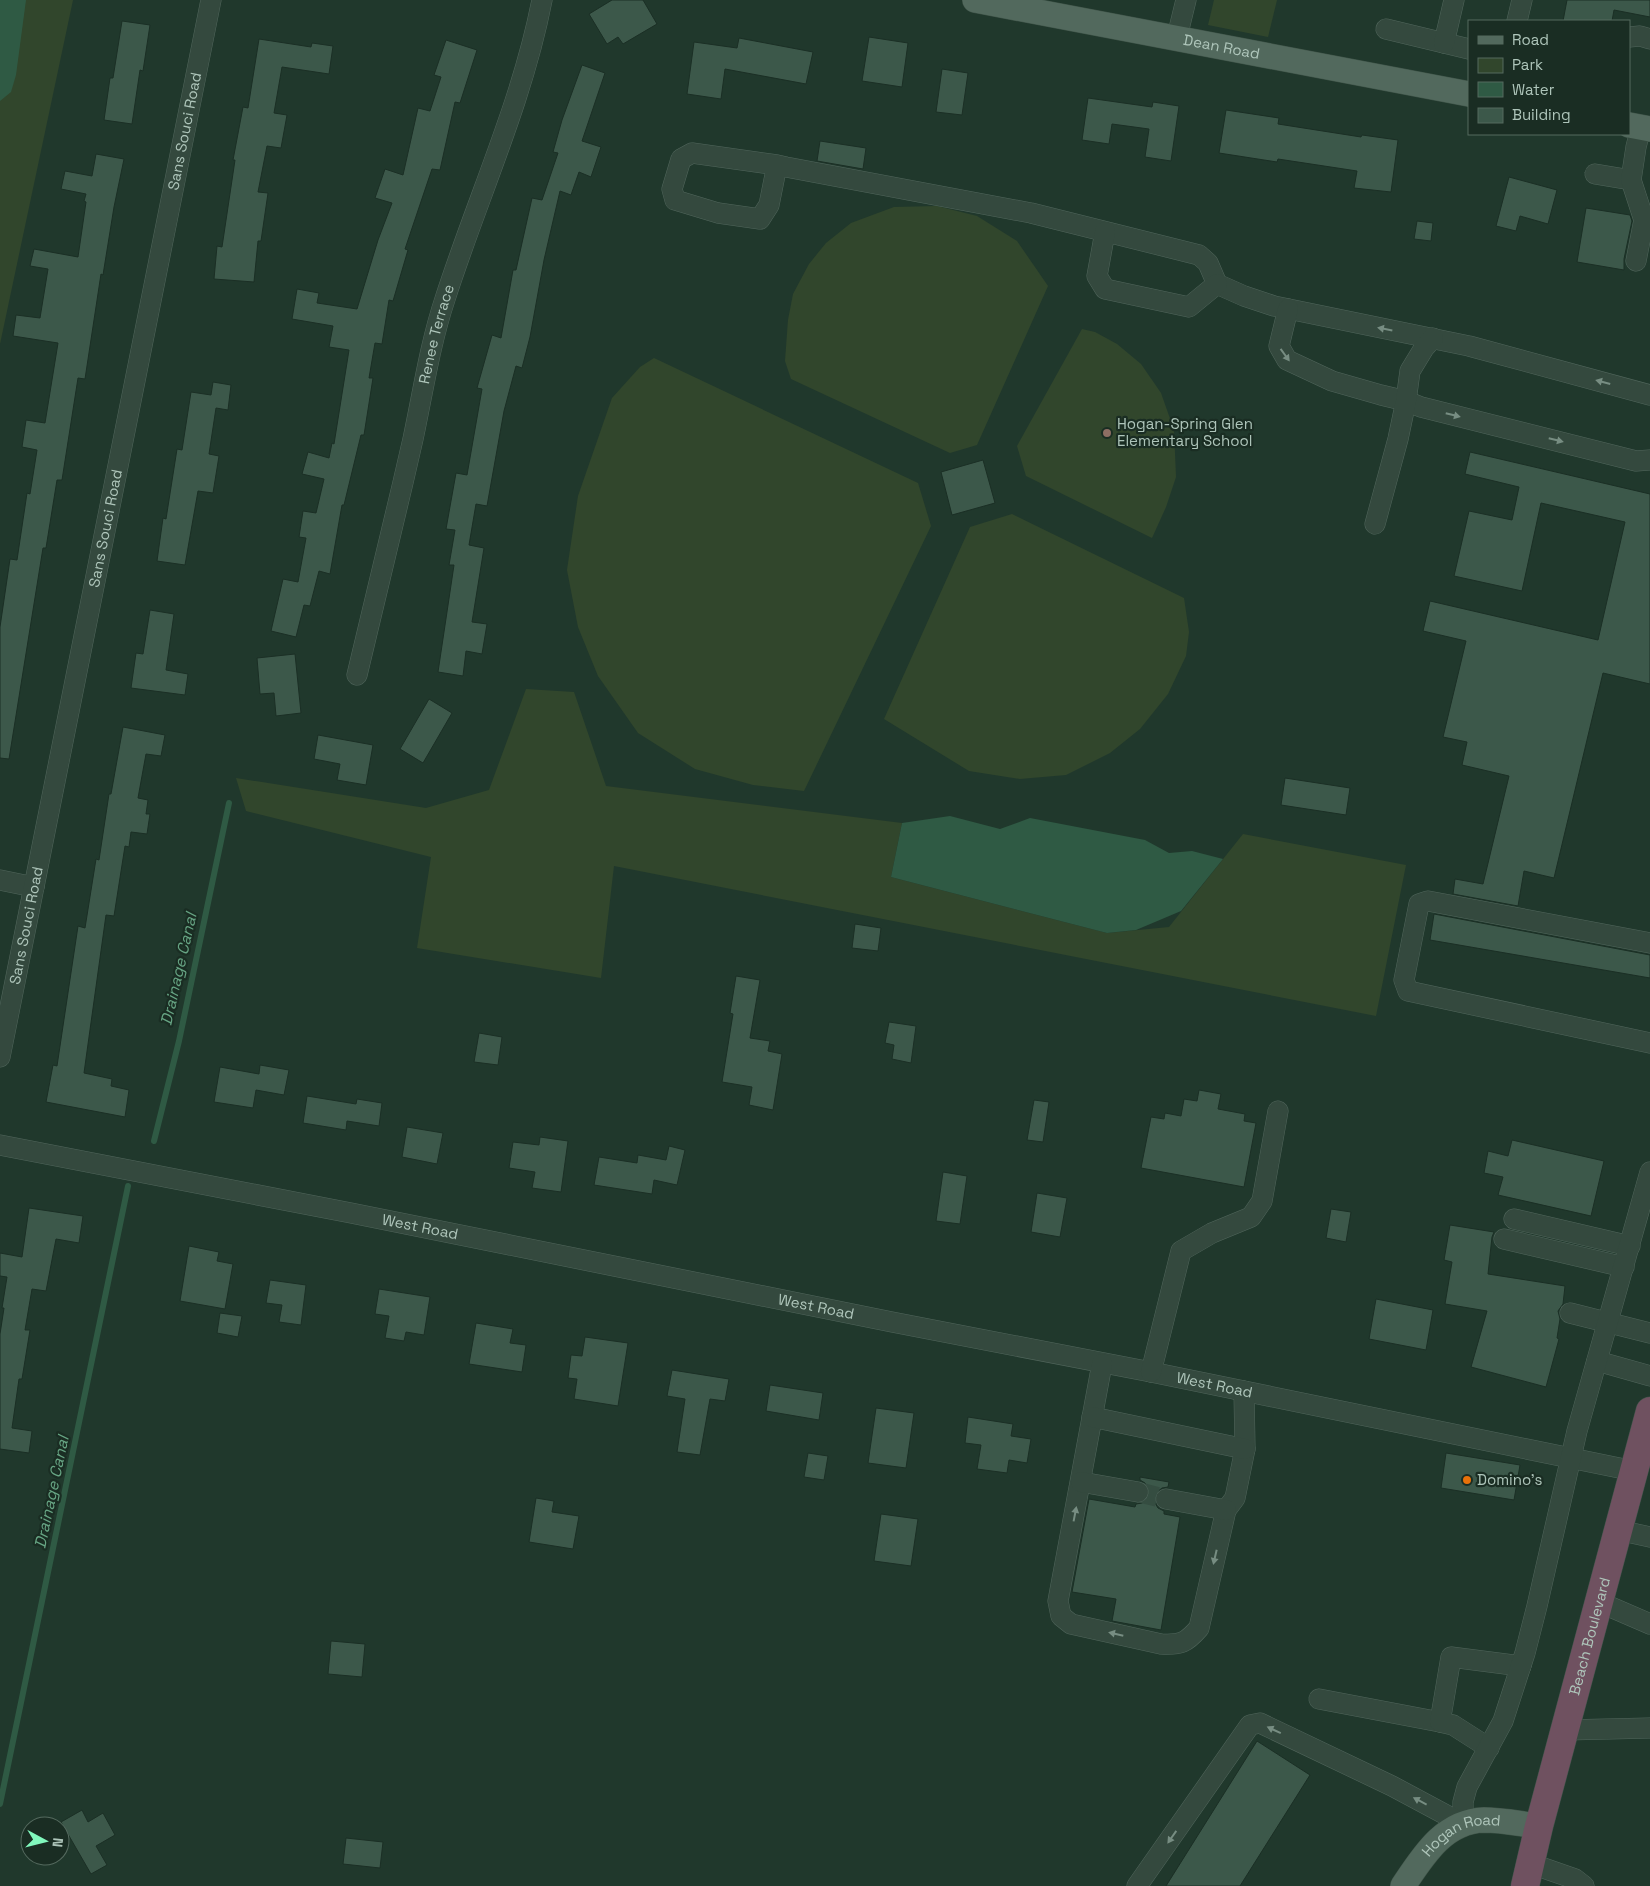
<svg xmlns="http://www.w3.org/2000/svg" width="1650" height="1886" font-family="'Space Grotesk',sans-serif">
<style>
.green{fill:#31462c}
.water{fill:#2f5a44}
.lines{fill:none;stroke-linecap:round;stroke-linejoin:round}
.stream{stroke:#2f5a44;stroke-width:6}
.building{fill:#3c584a;stroke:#1b2f25}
.minor-tunnel{stroke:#354d41;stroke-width:20;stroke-dasharray:20 10;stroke-linecap:butt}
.minor-casing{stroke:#51665c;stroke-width:21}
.major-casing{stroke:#40554a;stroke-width:26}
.highway-casing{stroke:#3e5349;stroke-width:29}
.minor{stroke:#34493e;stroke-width:20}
.major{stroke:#52695d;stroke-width:25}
.highway{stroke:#6f5160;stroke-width:28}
.oneway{fill:#778d82}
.education-dot{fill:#8d6e63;stroke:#1a2d23;stroke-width:2}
.food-dot{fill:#e8710a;stroke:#1a2d23;stroke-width:2}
.labels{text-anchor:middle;stroke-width:4.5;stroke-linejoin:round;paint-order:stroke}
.street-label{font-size:15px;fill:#aec5ba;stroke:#1a2d23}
.poi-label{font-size:15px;fill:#aec5ba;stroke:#1a2d23;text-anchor:start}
.water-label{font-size:16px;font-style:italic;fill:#67a584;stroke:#1a2d23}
</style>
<rect width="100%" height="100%" fill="#20382c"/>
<g class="green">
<path d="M 0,0 L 73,0 L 0,344 Z"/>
<path d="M 1214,0 L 1277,0 L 1268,37 L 1208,25 Z"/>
<path d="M 937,206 L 977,216 L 1017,241 L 1048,286 L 977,445 L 950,453 L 791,379 L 785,361 L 788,320 L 793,294 L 809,264 L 826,243 L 851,223 L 894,207 Z"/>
<path d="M 1082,329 L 1095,332 L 1117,344 L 1141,364 L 1161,393 L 1174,430 L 1176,477 L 1166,507 L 1152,538 L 1026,476 L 1017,446 Z"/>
<path d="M 654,358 L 918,483 L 931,526 L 804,791 L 753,785 L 695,769 L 638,733 L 598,676 L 578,627 L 567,570 L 578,496 L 612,398 L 640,367 Z"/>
<path d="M 1012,514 L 1184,598 L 1189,632 L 1186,656 L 1168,694 L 1140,729 L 1110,753 L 1066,775 L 1020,779 L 969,771 L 884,719 L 970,527 Z"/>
<path d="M 526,689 L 574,692 L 606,786 L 902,823 L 891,877 L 1107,933 L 1169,927 L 1243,834 L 1406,865 L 1376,1016 L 614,866 L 601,978 L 417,948 L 431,857 L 246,811 L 236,778 L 426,808 L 489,790 Z"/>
</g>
<g class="water">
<path d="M 0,0 L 26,0 L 16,75 L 11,92 L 0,101 Z"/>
<path d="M 950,816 L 1000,829 L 1030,818 L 1145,840 L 1169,853 L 1192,851 L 1223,859 L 1181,911 L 1136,930 L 1107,933 L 891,877 L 902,823 Z"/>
</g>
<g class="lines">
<g class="stream">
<path d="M 154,1141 L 179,1041 L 229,803"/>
<path d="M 0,1804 L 128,1186"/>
</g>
</g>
<g class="building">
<path d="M 612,0 L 643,0 L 657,24 L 623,44 L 618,37 L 607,44 L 589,14 Z"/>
<path d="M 1567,0 L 1650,0 L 1650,17 L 1614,10 L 1612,21 L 1563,21 Z"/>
<path d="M 122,21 L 150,25 L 143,71 L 140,70 L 132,124 L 104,120 L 110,78 L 113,78 Z"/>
<path d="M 869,37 L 908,43 L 902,87 L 862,81 Z"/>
<path d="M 739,38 L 813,52 L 806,84 L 725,69 L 721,99 L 687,94 L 694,42 L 737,48 Z"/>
<path d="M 259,39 L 311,47 L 312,43 L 333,46 L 329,74 L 282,67 L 274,113 L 287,115 L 281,148 L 267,146 L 258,192 L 268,193 L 261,241 L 258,241 L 254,282 L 214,279 L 217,246 L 222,247 L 235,160 L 233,160 L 243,107 L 248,108 Z"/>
<path d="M 446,40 L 477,50 L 460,103 L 455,102 L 440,170 L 432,169 L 405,249 L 408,250 L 393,301 L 389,300 L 382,344 L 375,343 L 369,378 L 373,378 L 364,435 L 361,435 L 344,505 L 342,505 L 330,574 L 319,571 L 310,606 L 304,605 L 296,637 L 271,631 L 283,579 L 298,582 L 306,538 L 299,537 L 303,511 L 316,513 L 324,479 L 302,474 L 308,452 L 329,458 L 332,443 L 334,444 L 349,350 L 329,347 L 333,326 L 292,319 L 297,289 L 319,293 L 317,303 L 357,309 L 378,240 L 392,203 L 375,198 L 385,169 L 403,175 L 418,108 L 430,111 L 441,77 L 434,75 Z"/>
<path d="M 582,65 L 605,73 L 582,141 L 601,147 L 591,177 L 579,172 L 571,195 L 560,191 L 544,260 L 530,337 L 522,368 L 516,366 L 504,411 L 487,506 L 476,504 L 469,545 L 484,548 L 472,622 L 487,624 L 482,654 L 466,651 L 463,676 L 438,672 L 454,565 L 449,565 L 455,530 L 446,529 L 456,473 L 467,475 L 482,389 L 477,388 L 492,335 L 501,338 L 513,270 L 516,270 L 532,198 L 542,200 L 558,153 L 553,152 L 562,120 Z"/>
<path d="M 942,69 L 968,73 L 962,115 L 936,112 Z"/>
<path d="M 1088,98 L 1152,107 L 1153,102 L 1179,106 L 1171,161 L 1145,157 L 1149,129 L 1112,124 L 1109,144 L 1082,140 Z"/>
<path d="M 1226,110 L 1279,118 L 1278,124 L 1361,137 L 1362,135 L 1398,140 L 1391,192 L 1354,188 L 1357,171 L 1278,159 L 1277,162 L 1219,153 Z"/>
<path d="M 820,141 L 866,148 L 863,169 L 817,161 Z"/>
<path d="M 96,154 L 124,159 L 114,207 L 103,275 L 101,274 L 85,379 L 78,378 L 62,480 L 57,480 L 46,548 L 43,548 L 9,759 L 0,758 L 0,627 L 10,559 L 17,560 L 27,493 L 30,494 L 37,450 L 22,447 L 26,420 L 45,423 L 58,343 L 13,336 L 16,315 L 40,318 L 48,269 L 30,266 L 34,249 L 78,257 L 86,202 L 84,201 L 86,194 L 61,189 L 65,171 L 92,176 Z"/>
<path d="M 1509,177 L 1557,190 L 1548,224 L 1520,216 L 1516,231 L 1496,226 Z"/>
<path d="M 1586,208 L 1630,215 L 1632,221 L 1624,259 L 1624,270 L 1577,262 Z"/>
<path d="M 1417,221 L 1433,223 L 1431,241 L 1414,239 Z"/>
<path d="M 213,382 L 231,385 L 228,410 L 216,408 L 209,454 L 219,456 L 213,493 L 198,491 L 185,565 L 157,561 L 163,518 L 166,519 L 177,449 L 182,450 L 191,392 L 211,395 Z"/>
<path d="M 1470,452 L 1650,494 L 1650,684 L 1603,673 L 1554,878 L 1524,871 L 1518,906 L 1453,894 L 1455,879 L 1483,884 L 1509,776 L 1462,765 L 1467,742 L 1443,737 L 1466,641 L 1423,631 L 1430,601 L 1598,640 L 1625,522 L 1541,503 L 1522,591 L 1454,576 L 1469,511 L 1512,520 L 1519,487 L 1465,474 Z"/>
<path d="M 983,460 L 995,503 L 952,515 L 941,472 Z"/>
<path d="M 150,610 L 174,614 L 166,670 L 188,674 L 185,695 L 131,688 L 136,653 L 143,654 Z"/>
<path d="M 295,654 L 301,713 L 276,716 L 274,693 L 260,694 L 257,658 Z"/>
<path d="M 429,699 L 452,713 L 423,763 L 400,749 Z"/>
<path d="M 123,727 L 165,735 L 161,756 L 146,754 L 138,798 L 148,800 L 146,814 L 150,814 L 147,834 L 131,832 L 129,847 L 125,846 L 114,916 L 106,915 L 84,1073 L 112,1079 L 111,1086 L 129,1090 L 125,1117 L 46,1102 L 53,1065 L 57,1066 L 78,926 L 85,928 L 96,859 L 99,860 L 109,794 L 111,794 Z"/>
<path d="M 318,735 L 373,745 L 366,785 L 337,780 L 340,764 L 314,759 Z"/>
<path d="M 1285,778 L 1350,788 L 1346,815 L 1281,805 Z"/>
<path d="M 1434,914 L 1650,955 L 1650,978 L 1430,940 Z"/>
<path d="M 855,924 L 881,928 L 878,951 L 852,948 Z"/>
<path d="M 736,976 L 760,980 L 750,1038 L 770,1041 L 768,1051 L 782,1054 L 773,1110 L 749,1105 L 752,1087 L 722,1082 L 733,1014 L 730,1013 Z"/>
<path d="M 889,1022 L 916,1026 L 911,1063 L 892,1059 L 894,1045 L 885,1043 Z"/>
<path d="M 479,1033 L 502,1037 L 498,1065 L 474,1062 Z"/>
<path d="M 260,1065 L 289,1070 L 284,1095 L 256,1090 L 253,1108 L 214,1102 L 220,1067 L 259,1074 Z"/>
<path d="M 1199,1090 L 1221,1094 L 1218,1109 L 1245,1114 L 1244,1121 L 1256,1123 L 1244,1187 L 1141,1168 L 1151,1117 L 1164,1119 L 1165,1113 L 1181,1116 L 1184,1099 L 1197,1101 Z"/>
<path d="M 307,1096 L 356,1104 L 357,1099 L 382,1103 L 379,1126 L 347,1121 L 346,1130 L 303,1123 Z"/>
<path d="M 1034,1100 L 1049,1102 L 1043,1142 L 1027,1140 Z"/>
<path d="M 407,1127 L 443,1133 L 437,1164 L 402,1157 Z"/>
<path d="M 540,1137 L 568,1141 L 561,1192 L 532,1188 L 535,1172 L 509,1168 L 513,1142 L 539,1145 Z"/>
<path d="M 1512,1140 L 1604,1161 L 1591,1216 L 1498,1195 L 1503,1177 L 1484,1173 L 1488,1151 L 1508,1156 Z"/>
<path d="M 669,1146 L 685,1150 L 677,1185 L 654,1180 L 652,1194 L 594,1185 L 599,1157 L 637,1163 L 638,1155 L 666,1160 Z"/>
<path d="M 943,1172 L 967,1176 L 960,1224 L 936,1221 Z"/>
<path d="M 1037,1193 L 1067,1198 L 1060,1237 L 1031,1232 Z"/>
<path d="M 29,1208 L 83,1216 L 79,1243 L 56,1239 L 46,1291 L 32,1289 L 25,1330 L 30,1330 L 22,1379 L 19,1379 L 12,1428 L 32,1431 L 29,1453 L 0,1449 L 0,1334 L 4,1308 L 2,1308 L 7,1277 L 0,1276 L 0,1253 L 22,1257 Z"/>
<path d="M 1331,1209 L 1351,1212 L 1346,1242 L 1326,1238 Z"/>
<path d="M 1450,1225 L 1494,1232 L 1492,1237 L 1488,1274 L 1565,1286 L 1563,1304 L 1558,1311 L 1560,1319 L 1557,1338 L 1559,1339 L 1546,1387 L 1471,1367 L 1487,1311 L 1445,1304 L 1452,1262 L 1444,1260 Z"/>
<path d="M 189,1246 L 219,1252 L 217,1261 L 233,1264 L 225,1309 L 180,1301 Z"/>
<path d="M 270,1280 L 306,1285 L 301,1325 L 279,1322 L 282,1305 L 266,1303 Z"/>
<path d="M 379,1289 L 430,1297 L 424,1335 L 406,1332 L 404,1341 L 385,1338 L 389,1316 L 375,1314 Z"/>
<path d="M 1376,1299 L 1433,1310 L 1426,1350 L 1369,1339 Z"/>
<path d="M 220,1313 L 242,1316 L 238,1337 L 217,1333 Z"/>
<path d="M 476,1323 L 513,1329 L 510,1343 L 526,1345 L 522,1372 L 469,1364 Z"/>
<path d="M 585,1337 L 628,1343 L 618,1406 L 574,1399 L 577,1379 L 568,1378 L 571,1355 L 582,1356 Z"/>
<path d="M 672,1370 L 729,1379 L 725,1401 L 710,1399 L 700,1455 L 677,1452 L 685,1399 L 667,1396 Z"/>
<path d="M 770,1385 L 823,1393 L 819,1420 L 766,1411 Z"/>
<path d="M 876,1408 L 914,1413 L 906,1468 L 868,1463 Z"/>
<path d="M 968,1417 L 1013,1424 L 1011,1436 L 1031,1439 L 1027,1463 L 1009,1460 L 1007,1473 L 977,1469 L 981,1445 L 965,1443 Z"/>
<path d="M 808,1453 L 828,1456 L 824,1480 L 804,1477 Z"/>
<path d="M 1446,1453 L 1520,1465 L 1514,1500 L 1441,1488 Z"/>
<path d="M 1140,1477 L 1169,1482 L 1168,1487 L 1162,1488 L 1157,1492 L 1154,1496 L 1155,1503 L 1158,1508 L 1164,1511 L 1164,1514 L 1180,1517 L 1161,1630 L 1112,1621 L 1116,1599 L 1072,1592 L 1089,1499 L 1135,1507 L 1136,1504 L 1142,1503 L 1147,1500 L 1150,1494 L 1149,1488 L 1145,1483 L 1140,1480 Z"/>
<path d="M 536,1498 L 554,1501 L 552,1512 L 579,1516 L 573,1549 L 529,1542 Z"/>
<path d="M 881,1514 L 918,1519 L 911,1566 L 874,1561 Z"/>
<path d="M 331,1641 L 365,1644 L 362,1677 L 328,1674 Z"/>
<path d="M 1257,1741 L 1310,1775 L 1240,1886 L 1166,1886 Z"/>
<path d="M 82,1810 L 88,1822 L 103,1813 L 115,1835 L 96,1846 L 107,1865 L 91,1874 L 61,1822 Z"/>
<path d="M 346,1838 L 383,1842 L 380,1868 L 343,1864 Z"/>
</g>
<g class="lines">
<path class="minor-tunnel" d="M 1138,1492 L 1166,1499"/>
<g class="minor-casing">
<g id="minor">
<path d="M 1517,21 L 1522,0"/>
<path d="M 1386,29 L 1469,49"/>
<path d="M 1177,37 L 1186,0"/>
<path d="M 1629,37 L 1640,36 L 1650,39"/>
<path d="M 1444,43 L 1454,0"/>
<path d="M 777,165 L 769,205 L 760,219 L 718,213 L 675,200 L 672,189 L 681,159 L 692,153 L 777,165 L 786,167 L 1031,213 L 1199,255 L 1208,263 L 1217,284 L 1244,296 L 1274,306 L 1469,346 L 1650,395"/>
<path d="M 1595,174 L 1631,180"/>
<path d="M 1105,232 L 1097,276 L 1105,289 L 1189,307 L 1217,284"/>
<path d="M 1636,261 L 1644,220 L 1631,180 L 1636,147 L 1641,127"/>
<path d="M 1288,309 L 1279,346 L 1287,360 L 1332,381 L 1381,395 L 1406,401 L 1421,407 L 1636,461 L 1650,460"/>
<path d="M 1375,524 L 1398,439 L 1406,401 L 1410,371 L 1424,348 L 1433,338"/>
<path id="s1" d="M 357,675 C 376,597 395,518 413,439 C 423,392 430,344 445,299 C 477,199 522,103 542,0"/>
<path d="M 0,880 L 34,887"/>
<path d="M 1650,943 L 1428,901 L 1419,904 L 1404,980 L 1408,991 L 1650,1043"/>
<path id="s2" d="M 0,1057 L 211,0"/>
<path id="s3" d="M 0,1145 L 351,1213 L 892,1322 L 1151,1372 L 1634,1471"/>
<path d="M 1514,1219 L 1630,1246"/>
<path d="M 1504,1239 L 1624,1267"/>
<path d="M 1570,1313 L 1650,1333"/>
<path d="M 1597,1361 L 1650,1376"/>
<path d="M 1102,1364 L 1058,1601 L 1061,1616 L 1071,1624 L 1161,1644 C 1181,1645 1186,1643 1199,1628 L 1226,1510 L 1235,1498 L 1245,1449 L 1244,1391"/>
<path d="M 1151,1372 L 1181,1251 L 1212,1233 L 1251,1217 L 1262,1201 L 1278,1111"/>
<path d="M 1092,1417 L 1245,1449"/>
<path d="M 1081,1482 L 1138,1492"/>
<path d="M 1166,1499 L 1226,1510"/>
<path d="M 1618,1530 L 1650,1537"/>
<path d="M 1599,1602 L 1650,1624"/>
<path d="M 1319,1699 L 1440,1722"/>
<path d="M 1565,1730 L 1650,1728"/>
<path d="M 1489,1748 L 1453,1725 L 1440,1722 L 1451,1657 L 1521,1666"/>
<path d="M 1463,1824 L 1463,1802 L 1467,1787 L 1503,1721 L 1525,1653 L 1537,1606 L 1577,1431 L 1650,1172"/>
<path d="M 1529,1863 L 1575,1879 L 1584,1886"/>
<path d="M 1137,1886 L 1250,1725 L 1260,1723 L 1392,1786 L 1463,1824"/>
</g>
</g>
<g class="major-casing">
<g id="major">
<path id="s4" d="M 975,0 L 1469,94"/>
<path d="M 1629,125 L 1650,129"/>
<path id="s5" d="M 1403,1886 C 1423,1856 1444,1821 1484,1820 C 1502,1820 1521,1824 1539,1826"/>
</g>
</g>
<g class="highway-casing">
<g id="highway">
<path id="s6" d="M 1525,1886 L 1539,1826 L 1650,1411"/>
</g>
</g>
<use href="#minor" class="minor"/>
<use href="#major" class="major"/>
<use href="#highway" class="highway"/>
</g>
<defs><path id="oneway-solid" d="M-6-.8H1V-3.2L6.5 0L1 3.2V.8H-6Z" transform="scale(1.25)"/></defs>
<g class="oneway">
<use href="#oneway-solid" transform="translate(1385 329) rotate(-169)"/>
<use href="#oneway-solid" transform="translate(1285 355) rotate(54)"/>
<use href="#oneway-solid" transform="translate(1603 382) rotate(-165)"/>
<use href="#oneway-solid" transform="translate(1453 415) rotate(14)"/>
<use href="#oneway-solid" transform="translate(1556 440) rotate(14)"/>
<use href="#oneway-solid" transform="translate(1075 1514) rotate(-79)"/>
<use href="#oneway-solid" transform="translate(1215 1557) rotate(103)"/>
<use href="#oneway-solid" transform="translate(1116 1634) rotate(-167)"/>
<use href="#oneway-solid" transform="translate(1274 1730) rotate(-155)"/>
<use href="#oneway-solid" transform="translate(1420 1801) rotate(-152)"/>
<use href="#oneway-solid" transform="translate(1172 1837) rotate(125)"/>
</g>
<circle class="education-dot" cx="1107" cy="433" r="5"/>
<circle class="food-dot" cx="1467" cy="1480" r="5"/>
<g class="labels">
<g class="street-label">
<text dy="5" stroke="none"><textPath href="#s4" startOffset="251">Dean Road</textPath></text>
<text dy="5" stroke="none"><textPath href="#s2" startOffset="944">Sans Souci Road</textPath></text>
<text dy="5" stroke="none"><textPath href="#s1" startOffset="350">Renee Terrace</textPath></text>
<text dy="5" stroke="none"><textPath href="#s2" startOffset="539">Sans Souci Road</textPath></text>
<text dy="5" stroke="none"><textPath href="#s2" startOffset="134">Sans Souci Road</textPath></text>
<text dy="5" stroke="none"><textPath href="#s3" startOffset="428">West Road</textPath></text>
<text dy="5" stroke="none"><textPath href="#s3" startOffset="832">West Road</textPath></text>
<text dy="5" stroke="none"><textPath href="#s3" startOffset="1238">West Road</textPath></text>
<text dy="5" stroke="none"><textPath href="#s6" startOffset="258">Beach Boulevard</textPath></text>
<text dy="5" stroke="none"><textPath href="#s5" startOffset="82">Hogan Road</textPath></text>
</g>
<g class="poi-label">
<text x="1117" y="429">Hogan-Spring Glen<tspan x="1117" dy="17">Elementary School</tspan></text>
<text x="1477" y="1485">Domino's</text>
</g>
<g class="water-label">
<text transform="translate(178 969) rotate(-77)" y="6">Drainage Canal</text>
<text transform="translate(51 1492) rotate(-78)" y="6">Drainage Canal</text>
</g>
</g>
<rect x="1468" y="20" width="162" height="115" fill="#1a2d23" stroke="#556a5f"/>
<rect x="1478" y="36" width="25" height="8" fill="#52695d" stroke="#556a5f"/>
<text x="1512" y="45" font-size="15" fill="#aec5ba">Road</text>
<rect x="1478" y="58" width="25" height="15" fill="#31462c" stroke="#556a5f"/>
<text x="1512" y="70" font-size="15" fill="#aec5ba">Park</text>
<rect x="1478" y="82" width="25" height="15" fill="#2f5a44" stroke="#556a5f"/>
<text x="1512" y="95" font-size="15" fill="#aec5ba">Water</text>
<rect x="1478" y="108" width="25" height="15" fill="#3c584a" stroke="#556a5f"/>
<text x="1512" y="120" font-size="15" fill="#aec5ba">Building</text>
<g transform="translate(45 1841) rotate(97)"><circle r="24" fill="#1a2d23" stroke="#556a5f"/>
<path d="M0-4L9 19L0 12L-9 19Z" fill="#81f8bd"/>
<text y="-8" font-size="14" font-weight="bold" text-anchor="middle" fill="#aec5ba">N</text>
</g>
</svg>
